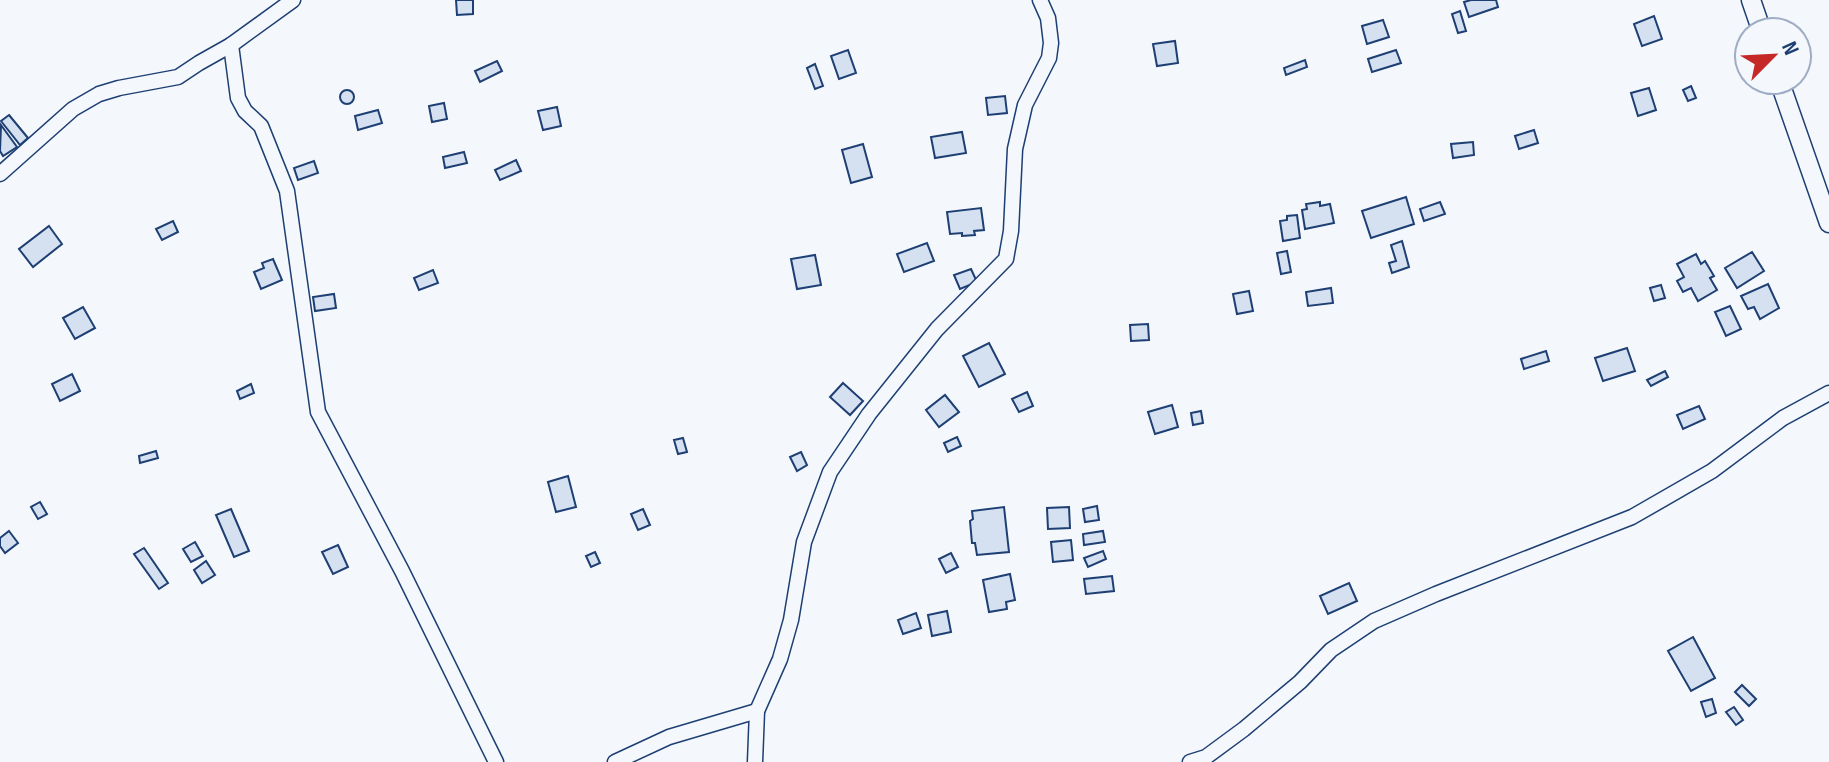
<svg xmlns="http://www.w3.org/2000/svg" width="1829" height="762" font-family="'Sofia Sans Condensed',sans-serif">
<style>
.building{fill:#d5e0f0;stroke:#1d3f73;stroke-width:2}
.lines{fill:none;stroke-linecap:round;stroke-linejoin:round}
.street-casing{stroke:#1d3f73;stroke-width:17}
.secondary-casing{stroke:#1d3f73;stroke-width:21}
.street{stroke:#f4f7fb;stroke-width:14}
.secondary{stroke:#f4f7fb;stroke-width:18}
</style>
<rect width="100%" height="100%" fill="#f4f7fb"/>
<g class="building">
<path d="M 456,0 L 473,0 L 473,14 L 457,15 Z"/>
<path d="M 1471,0 L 1496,0 L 1498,7 L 1469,17 L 1464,2 Z"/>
<path d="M 1460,11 L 1466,31 L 1458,33 L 1452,14 Z"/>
<path d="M 1654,16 L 1662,39 L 1642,46 L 1634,24 Z"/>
<path d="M 1383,20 L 1389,37 L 1367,44 L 1362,26 Z"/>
<path d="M 1175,41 L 1178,63 L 1157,66 L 1153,44 Z"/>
<path d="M 848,50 L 856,73 L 839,79 L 831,56 Z"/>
<path d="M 1396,50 L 1401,63 L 1372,72 L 1368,59 Z"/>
<path d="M 1305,60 L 1307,67 L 1286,75 L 1284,68 Z"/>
<path d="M 497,61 L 502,71 L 480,82 L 475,71 Z"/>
<path d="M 815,64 L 823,86 L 815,89 L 807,68 Z"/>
<path d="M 1691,86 L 1696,98 L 1688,101 L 1683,90 Z"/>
<path d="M 1649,88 L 1656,110 L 1638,116 L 1631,93 Z"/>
<circle cx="347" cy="97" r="7"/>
<path d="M 1005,96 L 1007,113 L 988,115 L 986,98 Z"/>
<path d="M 444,103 L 447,119 L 432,122 L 429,106 Z"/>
<path d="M 557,107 L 561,126 L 543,130 L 538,111 Z"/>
<path d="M 378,110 L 382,123 L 358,130 L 355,116 Z"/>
<path d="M 9,115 L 28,138 L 20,145 L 1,121 Z"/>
<path d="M 1,125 L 17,147 L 3,156 L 0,151 Z"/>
<path d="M 1534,130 L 1538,143 L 1519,149 L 1515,136 Z"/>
<path d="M 962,132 L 966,153 L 935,158 L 931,137 Z"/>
<path d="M 1473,142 L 1474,155 L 1453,158 L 1451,144 Z"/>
<path d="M 863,144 L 872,177 L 851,183 L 842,150 Z"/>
<path d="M 464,152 L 467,163 L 445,168 L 443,157 Z"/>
<path d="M 516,160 L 521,171 L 500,180 L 495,170 Z"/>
<path d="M 314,161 L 318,173 L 298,180 L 294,168 Z"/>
<path d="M 1406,197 L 1414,224 L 1371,238 L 1362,211 Z"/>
<path d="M 1320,202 L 1320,206 L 1330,204 L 1334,223 L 1305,229 L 1302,210 L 1307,209 L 1306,204 Z"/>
<path d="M 1440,202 L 1445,214 L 1424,221 L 1420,209 Z"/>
<path d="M 981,208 L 984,230 L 974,231 L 975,235 L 962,236 L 962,233 L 950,234 L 947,212 Z"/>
<path d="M 1297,215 L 1300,238 L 1283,241 L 1280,221 L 1287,220 L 1287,216 Z"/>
<path d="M 173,221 L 178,232 L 162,240 L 156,229 Z"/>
<path d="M 49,226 L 62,244 L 33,267 L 19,249 Z"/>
<path d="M 1402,241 L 1409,267 L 1392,273 L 1389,263 L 1396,261 L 1391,245 Z"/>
<path d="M 927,243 L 934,261 L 904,272 L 897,254 Z"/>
<path d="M 1287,251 L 1291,272 L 1281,274 L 1277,253 Z"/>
<path d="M 1752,252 L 1764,271 L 1737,288 L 1725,268 Z"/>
<path d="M 1696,254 L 1701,264 L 1705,261 L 1714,276 L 1710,278 L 1717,290 L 1698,301 L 1691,288 L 1683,292 L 1677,281 L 1684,277 L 1677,264 Z"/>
<path d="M 815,255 L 821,285 L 797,289 L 791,259 Z"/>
<path d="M 273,259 L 282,280 L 261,289 L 254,272 L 264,268 L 262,263 Z"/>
<path d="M 971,269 L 977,282 L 960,289 L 954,275 Z"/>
<path d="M 433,270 L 438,283 L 419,290 L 414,278 Z"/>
<path d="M 1768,284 L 1779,308 L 1760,319 L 1754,307 L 1748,309 L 1741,296 Z"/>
<path d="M 1661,285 L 1665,298 L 1654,301 L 1650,288 Z"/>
<path d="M 1331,288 L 1333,303 L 1308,306 L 1306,292 Z"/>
<path d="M 1249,291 L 1253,311 L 1237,314 L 1233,294 Z"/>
<path d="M 334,294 L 336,308 L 315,311 L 313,297 Z"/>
<path d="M 1730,306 L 1741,329 L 1726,336 L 1715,312 Z"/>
<path d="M 83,307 L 95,328 L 75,339 L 63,318 Z"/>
<path d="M 1148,324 L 1149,340 L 1131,341 L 1130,325 Z"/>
<path d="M 989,343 L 1005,374 L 979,387 L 963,356 Z"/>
<path d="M 1627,348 L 1635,371 L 1603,381 L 1595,358 Z"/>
<path d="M 1546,351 L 1549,361 L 1524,369 L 1521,359 Z"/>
<path d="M 1665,371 L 1668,377 L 1651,386 L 1647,380 Z"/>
<path d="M 72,374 L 80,391 L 60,401 L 52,384 Z"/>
<path d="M 843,383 L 863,401 L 850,415 L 830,397 Z"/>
<path d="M 251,384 L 254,393 L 240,399 L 237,391 Z"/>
<path d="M 1027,392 L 1033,406 L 1019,412 L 1012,399 Z"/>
<path d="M 945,395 L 959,412 L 939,427 L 926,410 Z"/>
<path d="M 1172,405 L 1178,427 L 1155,434 L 1148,412 Z"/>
<path d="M 1699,406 L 1705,419 L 1683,429 L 1677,415 Z"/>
<path d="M 1201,411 L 1203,423 L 1193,425 L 1191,413 Z"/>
<path d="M 957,437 L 961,446 L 948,452 L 944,443 Z"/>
<path d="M 683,438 L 687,452 L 678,454 L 674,440 Z"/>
<path d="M 156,451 L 158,458 L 140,463 L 139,456 Z"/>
<path d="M 801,452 L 807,465 L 797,471 L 790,457 Z"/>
<path d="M 568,476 L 576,507 L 556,512 L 548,482 Z"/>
<path d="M 40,502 L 47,514 L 38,519 L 31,507 Z"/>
<path d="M 1097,506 L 1099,520 L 1085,522 L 1083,509 Z"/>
<path d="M 1004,507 L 1009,552 L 977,555 L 975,543 L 972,543 L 970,521 L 973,519 L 972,511 Z"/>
<path d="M 1069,507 L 1070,528 L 1048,529 L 1047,508 Z"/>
<path d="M 231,509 L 249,551 L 234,557 L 216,515 Z"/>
<path d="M 643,509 L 650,525 L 638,530 L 631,514 Z"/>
<path d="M 9,531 L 18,543 L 5,553 L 0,546 L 0,538 Z"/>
<path d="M 1103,531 L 1105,542 L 1084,545 L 1083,534 Z"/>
<path d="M 1071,540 L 1073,560 L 1053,562 L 1051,542 Z"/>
<path d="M 195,542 L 203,556 L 191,562 L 183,549 Z"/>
<path d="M 338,545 L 348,567 L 333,574 L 322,552 Z"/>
<path d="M 144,548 L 168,583 L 159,589 L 134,554 Z"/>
<path d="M 1103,551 L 1106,559 L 1088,567 L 1084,558 Z"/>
<path d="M 595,552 L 600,563 L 591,567 L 586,556 Z"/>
<path d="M 951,553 L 958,567 L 946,573 L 939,559 Z"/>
<path d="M 206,561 L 215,575 L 202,583 L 194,570 Z"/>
<path d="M 1010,574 L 1015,600 L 1006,602 L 1007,609 L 989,612 L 983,580 Z"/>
<path d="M 1112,576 L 1114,591 L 1086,594 L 1084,579 Z"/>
<path d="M 1349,583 L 1357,601 L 1328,614 L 1320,596 Z"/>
<path d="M 947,611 L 951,632 L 932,636 L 928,615 Z"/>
<path d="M 916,613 L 921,628 L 903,634 L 898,620 Z"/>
<path d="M 1693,637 L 1715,678 L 1691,691 L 1668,651 Z"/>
<path d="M 1742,685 L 1756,699 L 1749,706 L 1735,692 Z"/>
<path d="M 1712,699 L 1716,713 L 1706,717 L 1701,702 Z"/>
<path d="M 1734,707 L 1743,720 L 1736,725 L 1726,712 Z"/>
</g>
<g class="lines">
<g class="street-casing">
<g id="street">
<path d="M 231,45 L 238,98 L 245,111 L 261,126 L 287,191 L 318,412 L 402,571 L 496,762"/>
<path d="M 0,174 L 73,109 L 99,94 L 119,88 L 178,77 L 199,63 L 231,45 L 293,0"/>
<path d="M 615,762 L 669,737 L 757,711"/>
<path d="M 755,762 L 757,711 L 780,659 L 791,620 L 804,542 L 830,472 L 869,414 L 937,329 L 1006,259 L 1011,231 L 1015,149 L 1025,105 L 1049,58 L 1051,43 L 1048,18 L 1040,0"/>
<path d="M 1190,762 L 1206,757 L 1244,729 L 1300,682 L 1331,650 L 1374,621 L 1436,594 L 1632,517 L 1712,471 L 1783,418 L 1829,393"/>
</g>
</g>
<g class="secondary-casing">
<g id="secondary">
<path d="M 1751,0 L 1762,32"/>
<path d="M 1779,80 L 1829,223"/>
</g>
</g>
<use href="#street" class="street"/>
<use href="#secondary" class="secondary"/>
</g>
<g transform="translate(1773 56) rotate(66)"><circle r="38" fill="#f4f7fb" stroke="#9eadc5" stroke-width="2"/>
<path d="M0-6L14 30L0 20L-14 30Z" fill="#c62828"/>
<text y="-12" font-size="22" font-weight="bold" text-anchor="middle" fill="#1d3f73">N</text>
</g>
</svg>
